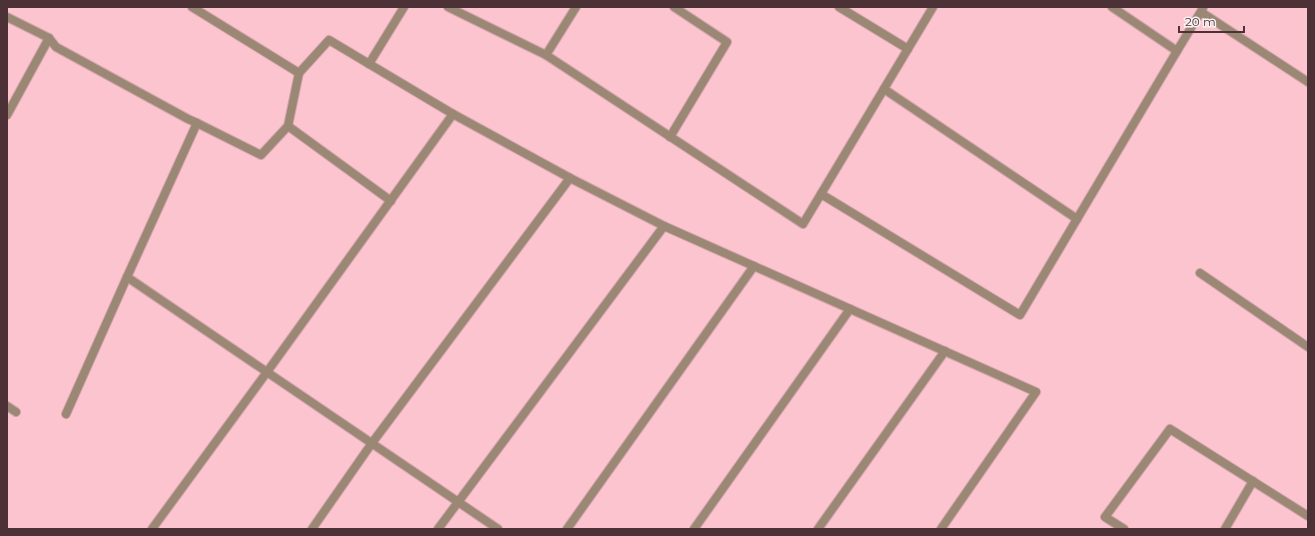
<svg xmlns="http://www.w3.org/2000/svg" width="1315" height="536" font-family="Montserrat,sans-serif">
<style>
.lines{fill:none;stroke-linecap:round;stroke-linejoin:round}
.street-casing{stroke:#d4a4ad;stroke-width:10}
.street{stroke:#9a8774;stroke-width:8}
</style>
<rect width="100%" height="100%" fill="#fbc4ce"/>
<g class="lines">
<g class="street-casing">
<g id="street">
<path d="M 192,7 L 299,73 L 329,40 L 453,114"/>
<path d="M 448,7 L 546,55 L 576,7"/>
<path d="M 839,7 L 908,49"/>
<path d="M 1201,12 L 1308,82"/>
<path d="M 7,17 L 49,38"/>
<path d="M 1177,51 L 1203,8"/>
<path d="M 546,55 L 803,224 L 933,7"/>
<path d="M 369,64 L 404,7"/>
<path d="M 884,89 L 1077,219 L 1177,51 L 1112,7"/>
<path d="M 7,115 L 49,38 L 56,47 L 188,119 L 197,123"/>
<path d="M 288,126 L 391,201"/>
<path d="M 670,137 L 727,42 L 674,7"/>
<path d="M 821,194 L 1020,315 L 1077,219"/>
<path d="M 1200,273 L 1308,347"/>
<path d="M 127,277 L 197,123 L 261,155 L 288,126 L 299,73"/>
<path d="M 7,406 L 16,412"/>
<path d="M 66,414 L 127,277 L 498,529"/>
<path d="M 152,529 L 267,372 L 453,114 L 570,178 L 664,226"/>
<path d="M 312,529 L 372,443 L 570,178"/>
<path d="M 438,529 L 664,226 L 1036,392 L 941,529"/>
<path d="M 567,529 L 754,266"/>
<path d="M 694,529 L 850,309"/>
<path d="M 818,529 L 945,351"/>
<path d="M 1124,529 L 1105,517 L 1170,429 L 1308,516"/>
<path d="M 1225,529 L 1253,481"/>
</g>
</g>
<use href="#street" class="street"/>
</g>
<rect width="1315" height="536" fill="none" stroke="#4c3136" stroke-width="16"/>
<path d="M1179 26v6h65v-6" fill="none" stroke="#4c3136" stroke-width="2"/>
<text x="1185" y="26" font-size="12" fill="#4c3136" stroke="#fbf4f5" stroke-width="3" paint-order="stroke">20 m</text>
</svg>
